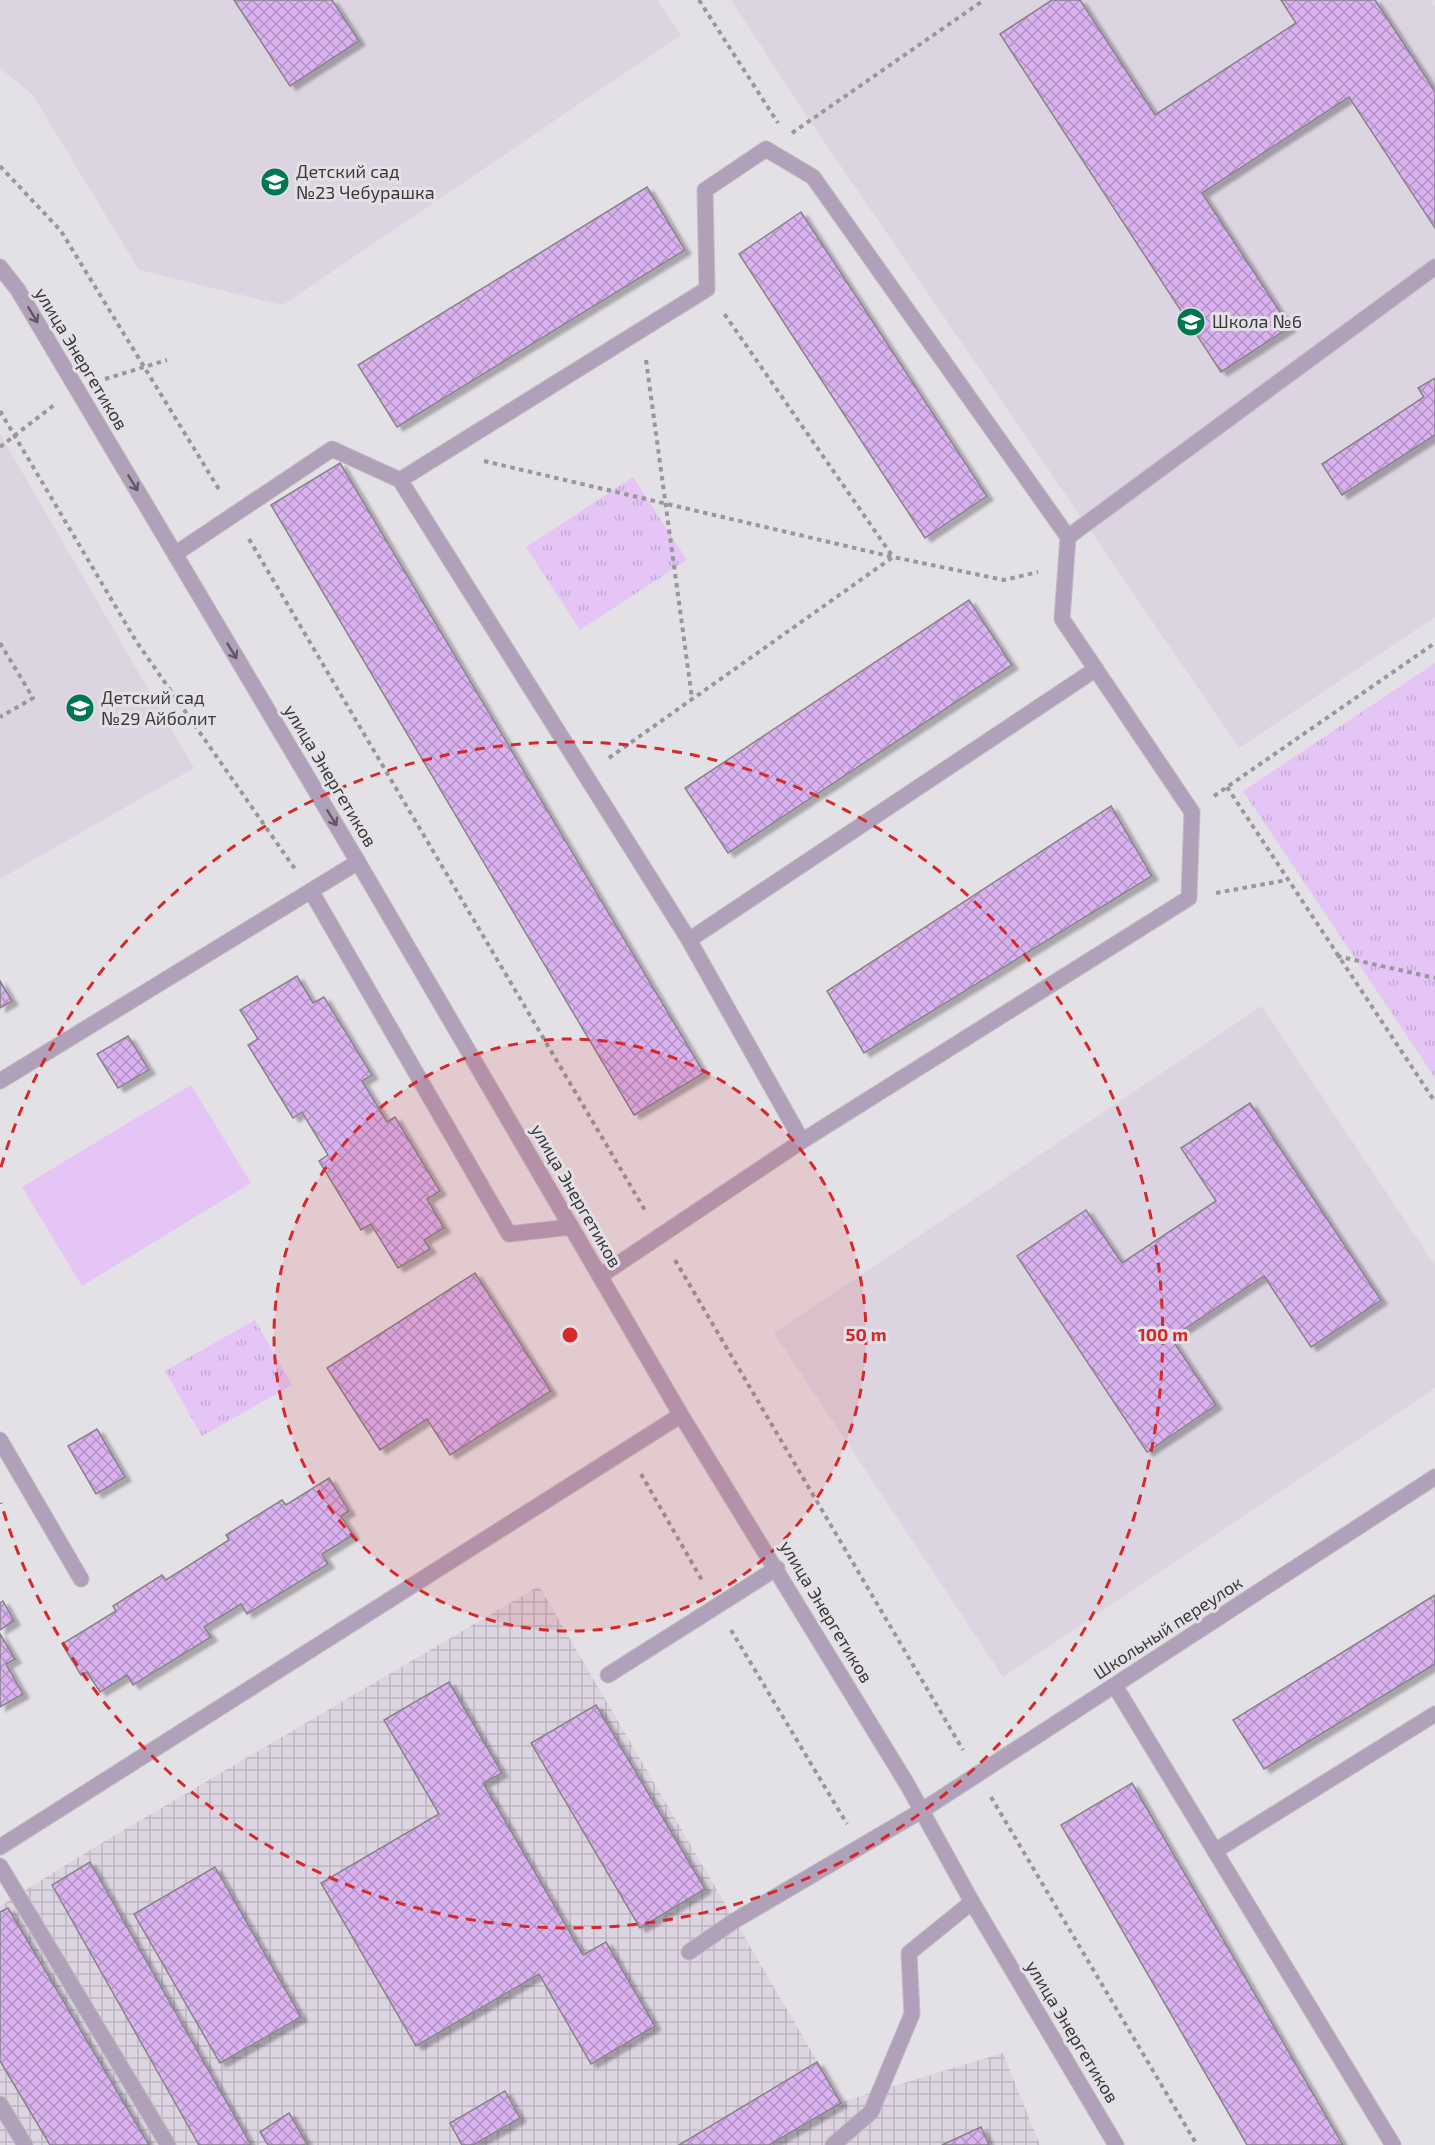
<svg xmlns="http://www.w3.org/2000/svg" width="1435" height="2145" font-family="'Exo 2',sans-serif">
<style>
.built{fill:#dcd4e1}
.industrial{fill:url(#industrial-grid)}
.green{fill:#e4c5f6}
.park{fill:url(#park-tufts)}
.building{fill:url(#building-cross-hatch);stroke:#878489;stroke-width:1.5;filter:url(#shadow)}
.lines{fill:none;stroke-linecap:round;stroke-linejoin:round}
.lane-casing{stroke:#bfbcc1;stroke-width:17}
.street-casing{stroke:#bfbcc1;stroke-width:17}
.path{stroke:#99979a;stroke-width:4;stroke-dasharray:4.5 4.5;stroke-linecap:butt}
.lane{stroke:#b0a0ba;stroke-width:15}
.street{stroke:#b0a0ba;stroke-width:15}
.oneway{stroke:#5f5962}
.ring{fill:none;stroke:#d62828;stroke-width:3;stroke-dasharray:10 8}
.labels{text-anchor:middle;stroke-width:6;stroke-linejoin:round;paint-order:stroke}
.poi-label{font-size:18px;fill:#3c3a3c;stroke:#e4e1e6;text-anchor:start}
.street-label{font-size:18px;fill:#3c3a3c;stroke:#e4e1e6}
.centre{fill:#d62828;stroke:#e4e1e6;stroke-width:3}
.ring-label{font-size:18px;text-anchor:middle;font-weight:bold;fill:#d62828;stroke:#e4e1e6;stroke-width:6;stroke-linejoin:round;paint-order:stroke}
</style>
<defs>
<pattern id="industrial-grid" width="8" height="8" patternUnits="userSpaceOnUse" patternTransform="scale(1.5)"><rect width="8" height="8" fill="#dcd4e1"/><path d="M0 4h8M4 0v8" fill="none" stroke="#beb7c2"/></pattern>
<pattern id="park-tufts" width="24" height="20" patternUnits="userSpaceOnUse" patternTransform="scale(1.5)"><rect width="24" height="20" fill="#e4c5f6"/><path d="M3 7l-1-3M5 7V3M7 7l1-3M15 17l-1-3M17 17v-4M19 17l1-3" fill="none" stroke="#c4aad4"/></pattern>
<pattern id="building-cross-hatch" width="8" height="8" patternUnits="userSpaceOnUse" patternTransform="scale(1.5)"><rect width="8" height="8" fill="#d9b2ef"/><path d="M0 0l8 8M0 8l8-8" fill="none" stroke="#b192c3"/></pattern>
<filter id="shadow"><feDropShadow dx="6" dy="4" stdDeviation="1.5" flood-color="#0004"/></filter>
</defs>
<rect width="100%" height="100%" fill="#e4e1e6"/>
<g class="built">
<path d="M 0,0 L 657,0 L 681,35 L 283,305 L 139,270 L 32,94 L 0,68 Z"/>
<path d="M 731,0 L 1430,0 L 1435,7 L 1435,617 L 1239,748 L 810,121 Z"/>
<path d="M 0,434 L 194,768 L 0,879 Z"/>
<path d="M 1262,1006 L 1435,1265 L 1435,1388 L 1003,1677 L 774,1333 Z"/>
</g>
<path class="industrial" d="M 539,1586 L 841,2102 L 1003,2053 L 1040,2145 L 0,2145 L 0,1906 L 95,1847 Z"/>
<path class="green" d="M 191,1085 L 251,1183 L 82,1286 L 22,1187 Z"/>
<g class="park">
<path d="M 633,477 L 687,560 L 580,630 L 526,547 Z"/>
<path d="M 1435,663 L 1435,1078 L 1243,791 Z"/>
<path d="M 255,1320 L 292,1385 L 202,1436 L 165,1371 Z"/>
</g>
<g class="building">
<path d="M 234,0 L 332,0 L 359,41 L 290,86 Z"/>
<path d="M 1052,0 L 1080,0 L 1155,115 L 1296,23 L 1281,0 L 1375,0 L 1435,91 L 1435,228 L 1349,97 L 1202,193 L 1290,327 L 1221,372 L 1000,34 Z"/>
<path d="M 647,187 L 685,250 L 397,427 L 358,365 Z"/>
<path d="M 801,212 L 987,496 L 925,538 L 739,254 Z"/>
<path d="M 1435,378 L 1435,435 L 1342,495 L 1322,464 L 1424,397 L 1418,388 Z"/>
<path d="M 340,463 L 704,1073 L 634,1115 L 271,505 Z"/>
<path d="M 969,600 L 1012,665 L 728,853 L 685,788 Z"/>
<path d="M 1111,806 L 1152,876 L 864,1053 L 827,991 Z"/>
<path d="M 297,976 L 313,1003 L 324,997 L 372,1075 L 362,1081 L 387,1122 L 395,1117 L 440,1191 L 427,1199 L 444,1228 L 424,1240 L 430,1249 L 398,1268 L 371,1224 L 361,1230 L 319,1161 L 328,1155 L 302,1112 L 293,1118 L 248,1045 L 258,1039 L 240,1010 Z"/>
<path d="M 0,981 L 12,1001 L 0,1008 Z"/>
<path d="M 128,1036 L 149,1070 L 118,1088 L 97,1054 Z"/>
<path d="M 1250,1103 L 1381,1300 L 1311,1347 L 1264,1276 L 1171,1338 L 1216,1405 L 1147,1452 L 1017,1256 L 1086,1210 L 1122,1263 L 1216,1201 L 1181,1148 Z"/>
<path d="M 475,1273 L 551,1391 L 450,1455 L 427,1419 L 380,1450 L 327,1368 Z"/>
<path d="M 97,1429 L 125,1477 L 96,1494 L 68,1446 Z"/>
<path d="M 329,1478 L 349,1511 L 341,1516 L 353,1535 L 322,1554 L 328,1564 L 247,1614 L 241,1604 L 204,1627 L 211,1637 L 133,1685 L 127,1675 L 100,1692 L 87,1672 L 81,1675 L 62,1644 L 116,1611 L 113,1606 L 162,1575 L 166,1580 L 229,1540 L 226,1535 L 282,1500 L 286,1505 Z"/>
<path d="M 1435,1595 L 1435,1664 L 1264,1769 L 1233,1720 Z"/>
<path d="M 3,1601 L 14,1621 L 0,1630 L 0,1603 Z"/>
<path d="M 0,1634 L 15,1659 L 6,1664 L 23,1694 L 0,1707 Z"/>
<path d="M 449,1682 L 502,1773 L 483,1783 L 583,1955 L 606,1942 L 655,2026 L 591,2064 L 539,1974 L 416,2046 L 321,1883 L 439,1814 L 384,1720 Z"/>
<path d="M 596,1705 L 705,1889 L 640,1928 L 531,1743 Z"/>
<path d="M 1132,1783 L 1343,2145 L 1247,2145 L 1061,1825 Z"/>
<path d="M 90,1862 L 251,2145 L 199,2145 L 52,1885 Z"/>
<path d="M 215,1867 L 301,2017 L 220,2063 L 134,1914 Z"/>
<path d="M 8,1908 L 149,2145 L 50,2145 L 0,2061 L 0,1912 Z"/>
<path d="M 817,2062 L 841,2103 L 769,2145 L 679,2145 Z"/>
<path d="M 505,2091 L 520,2118 L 473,2145 L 462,2145 L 450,2123 Z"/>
<path d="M 289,2113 L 308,2145 L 268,2145 L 260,2132 Z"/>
<path d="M 981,2127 L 989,2145 L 942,2145 Z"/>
</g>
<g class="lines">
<g class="lane-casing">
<g id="lane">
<path d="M 175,554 L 332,449 L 400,480"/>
<path d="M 311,891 L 509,1234 L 571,1227"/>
<path d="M 689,940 L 1096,669"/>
<path d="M 0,1081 L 358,862"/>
<path d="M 802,1141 L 689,940 L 400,480 L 707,289 L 705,190 L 766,149 L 813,177 L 1068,537"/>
<path d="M 600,1276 L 802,1141 L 1189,898 L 1192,812 L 1062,619 L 1068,537 L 1435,267"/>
<path d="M 0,1440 L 81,1579"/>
<path d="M 608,1675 L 777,1568"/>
<path d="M 1115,1686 L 1393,2145"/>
<path d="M 0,1847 L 681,1415"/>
<path d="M 1215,1851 L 1435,1714"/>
<path d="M 0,1866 L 168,2145"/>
<path d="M 689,1952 L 734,1921 L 921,1811"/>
<path d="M 0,2104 L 25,2145"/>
<path d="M 833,2145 L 871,2112 L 912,2014 L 909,1953 L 972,1902"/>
</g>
</g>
<g class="street-casing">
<g id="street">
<path d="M 0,267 L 18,290 L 358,862 L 681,1415 L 907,1784 L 972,1902 L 1116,2145"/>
<path d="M 921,1811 L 1435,1477"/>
</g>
</g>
<g class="path">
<path d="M 699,0 L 778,123"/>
<path d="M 792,133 L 984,0"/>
<path d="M 0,166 L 61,231 L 220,491"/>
<path d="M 646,360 L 692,698"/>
<path d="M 105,379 L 167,360"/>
<path d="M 0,411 L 136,641 L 295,869"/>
<path d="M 0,447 L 54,405"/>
<path d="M 484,461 L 893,557 L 1004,580 L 1038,572"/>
<path d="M 249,539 L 646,1212"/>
<path d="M 0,643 L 33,698 L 0,717"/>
<path d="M 609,758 L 893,557 L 723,312"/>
<path d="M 1227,787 L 1435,1102"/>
<path d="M 1214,796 L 1435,643"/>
<path d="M 1216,893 L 1287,880"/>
<path d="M 1337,956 L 1435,978"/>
<path d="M 675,1260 L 963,1750"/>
<path d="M 641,1474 L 703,1582"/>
<path d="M 731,1630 L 847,1824"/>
<path d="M 991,1797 L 1197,2145"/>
</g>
<use href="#lane" class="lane"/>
<use href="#street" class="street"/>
</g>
<defs><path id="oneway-shaft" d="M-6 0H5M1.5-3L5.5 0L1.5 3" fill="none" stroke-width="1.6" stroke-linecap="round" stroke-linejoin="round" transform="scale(1.5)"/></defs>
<g class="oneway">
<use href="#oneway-shaft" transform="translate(33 315) rotate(59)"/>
<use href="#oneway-shaft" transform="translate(133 483) rotate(59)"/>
<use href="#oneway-shaft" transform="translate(232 651) rotate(59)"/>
<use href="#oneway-shaft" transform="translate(332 818) rotate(59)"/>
</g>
<circle cx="570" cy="1335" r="296" fill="#d62828" fill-opacity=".12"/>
<g class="ring">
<circle cx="570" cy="1335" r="296"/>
<path d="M1 1167A593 593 0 1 1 1 1503"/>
</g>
<defs>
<g id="school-disc" transform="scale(1.5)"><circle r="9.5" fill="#007651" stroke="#e4e1e6"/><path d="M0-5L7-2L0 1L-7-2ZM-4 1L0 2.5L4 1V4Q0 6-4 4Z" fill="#fff"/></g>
</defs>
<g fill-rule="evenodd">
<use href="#school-disc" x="275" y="182"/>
<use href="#school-disc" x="1191" y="322"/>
<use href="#school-disc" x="80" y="708"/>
</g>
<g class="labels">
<g class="poi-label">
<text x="296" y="178">Детский сад<tspan x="296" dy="21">№23 Чебурашка</tspan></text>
<text x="1212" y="328">Школа №6</text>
<text x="101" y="704">Детский сад<tspan x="101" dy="21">№29 Айболит</tspan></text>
</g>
<g class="street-label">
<text transform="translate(81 359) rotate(59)" y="6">улица Энергетиков</text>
<text transform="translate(330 776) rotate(59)" y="6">улица Энергетиков</text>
<text transform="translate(576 1196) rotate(60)" y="6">улица Энергетиков</text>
<text transform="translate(826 1612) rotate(59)" y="6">улица Энергетиков</text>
<text transform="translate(1168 1628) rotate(-33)" y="6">Школьный переулок</text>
<text transform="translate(1072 2032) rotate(59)" y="6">улица Энергетиков</text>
</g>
</g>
<circle cx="570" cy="1335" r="9" class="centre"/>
<g class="ring-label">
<text x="866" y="1341">50 m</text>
<text x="1163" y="1341">100 m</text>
</g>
</svg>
